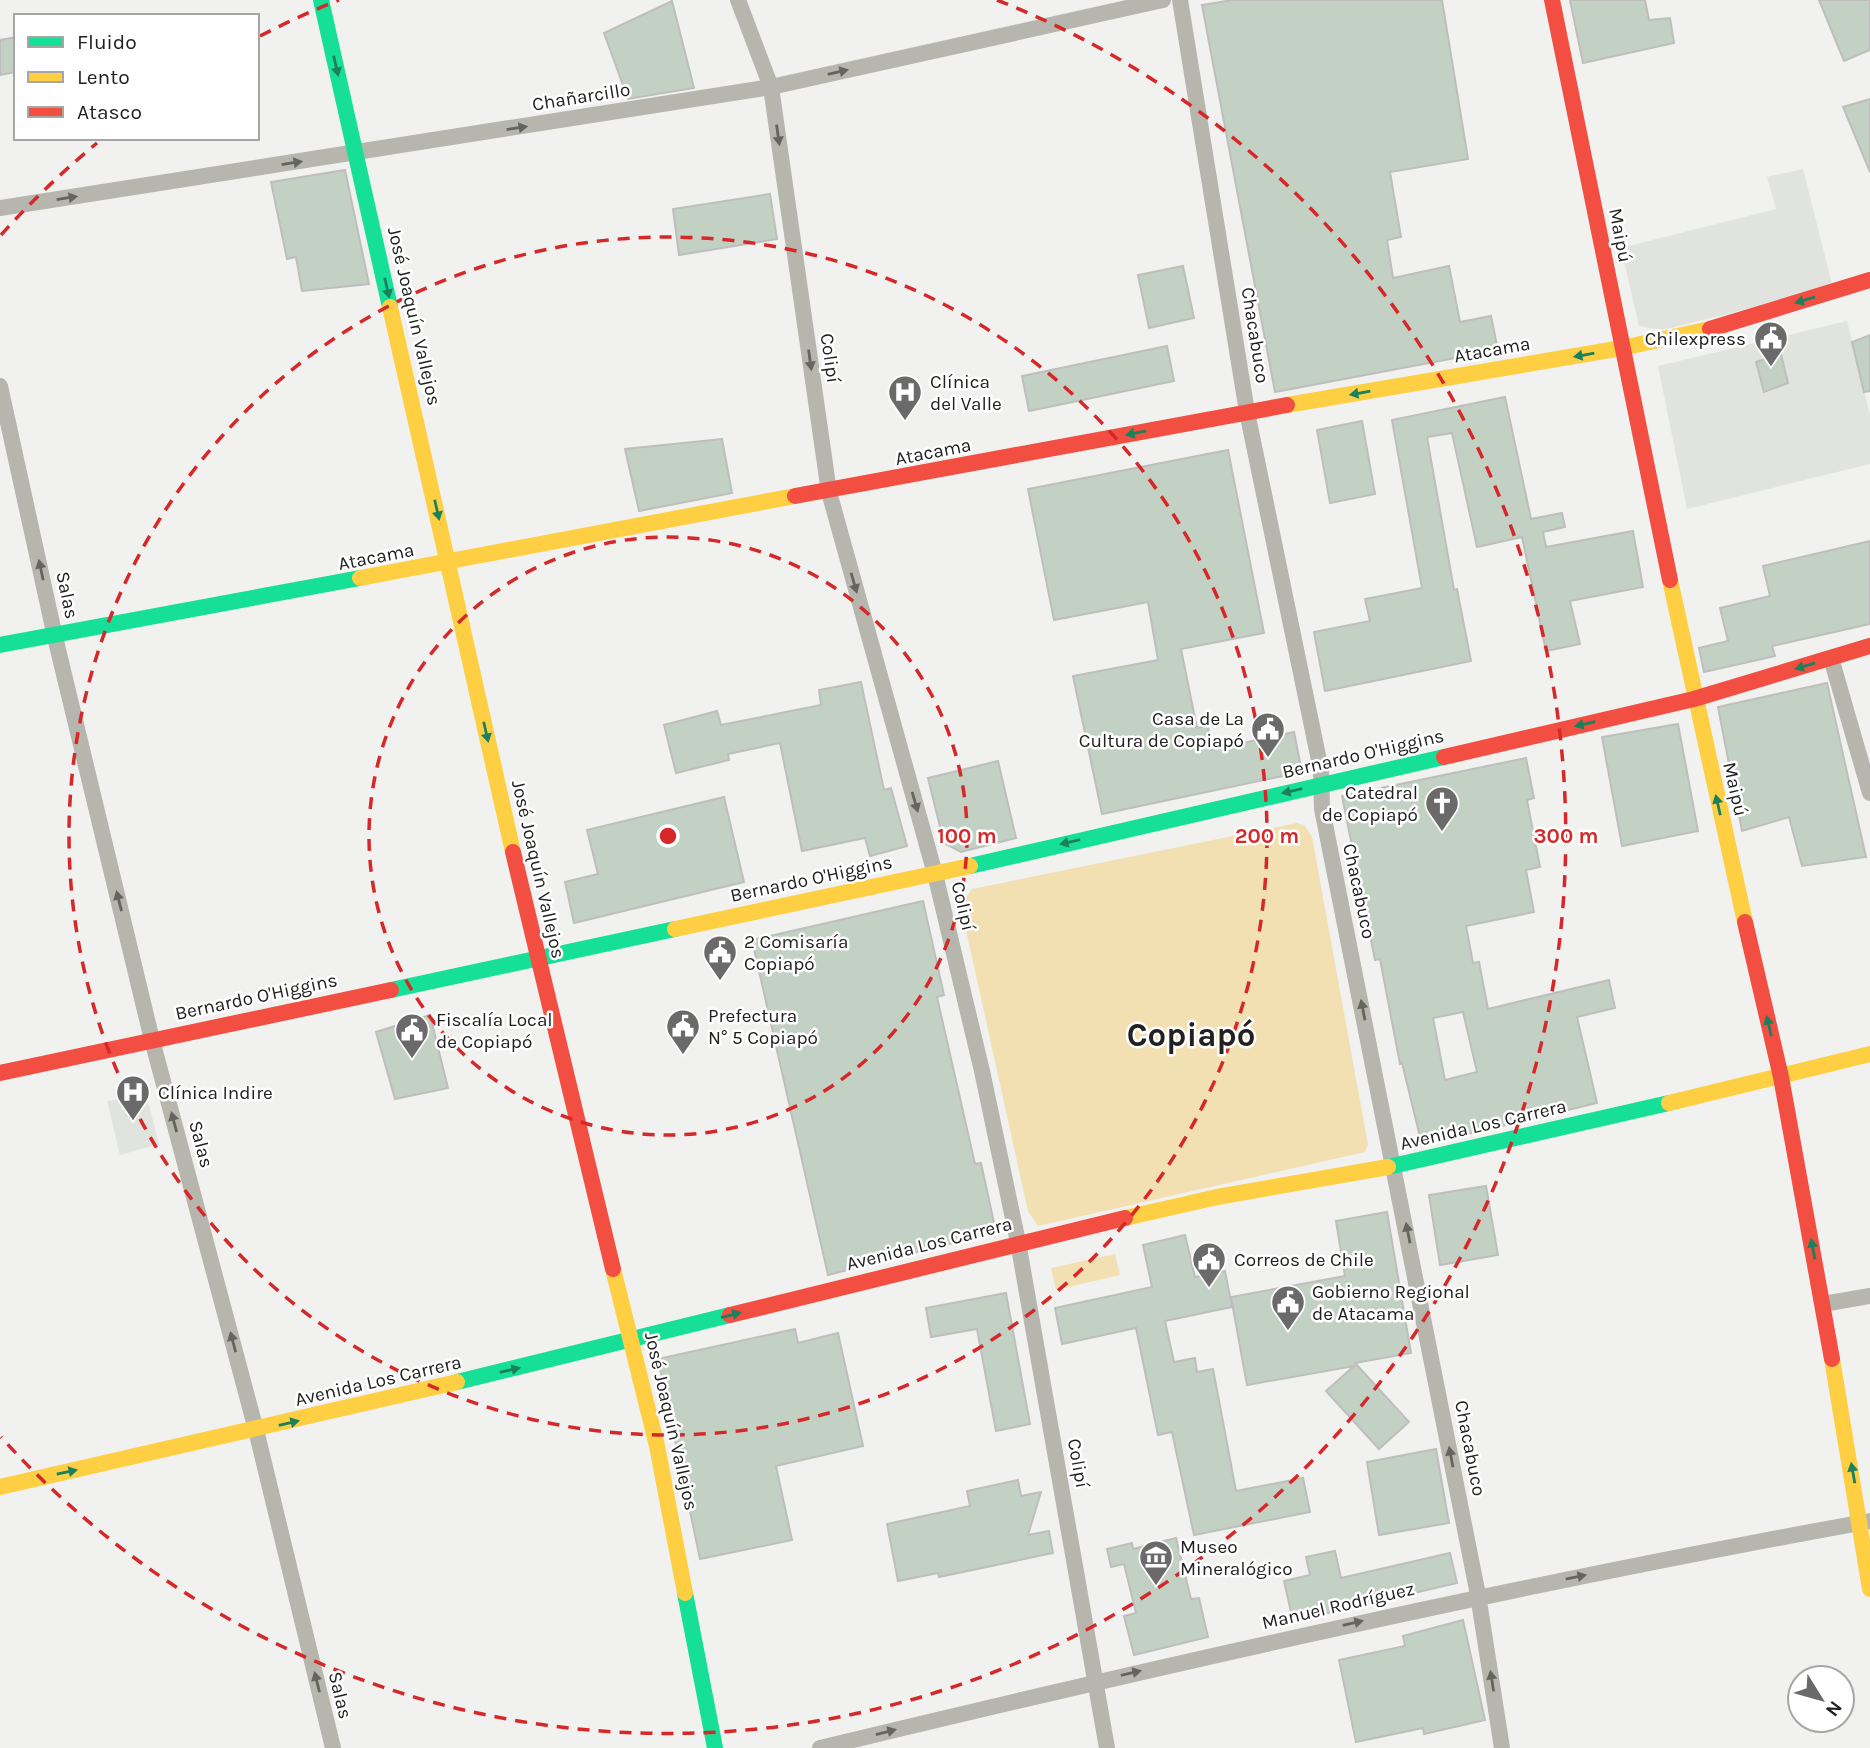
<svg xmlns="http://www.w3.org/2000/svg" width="1870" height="1748" font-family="Karla,sans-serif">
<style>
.built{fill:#e1e4de}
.green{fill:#f2e0b2}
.building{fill:#c3d1c5;stroke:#bebebd;stroke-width:2;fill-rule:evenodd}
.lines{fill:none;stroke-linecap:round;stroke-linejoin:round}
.street{stroke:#b6b6ae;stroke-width:16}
.fast{stroke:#16e098;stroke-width:16}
.slow{stroke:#ffcf43;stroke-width:16}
.jam{stroke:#f24e42;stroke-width:16}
.oneway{fill:#1b805c}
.oneway2{fill:#646460}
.ring{fill:none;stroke:#d62828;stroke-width:3.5;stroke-dasharray:12 9}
.labels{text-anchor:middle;stroke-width:5;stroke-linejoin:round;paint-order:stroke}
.street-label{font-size:19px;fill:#202120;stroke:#fff}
.poi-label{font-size:19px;fill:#202120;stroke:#fff;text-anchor:start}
.town-label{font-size:33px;font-weight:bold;fill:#202120;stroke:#fff}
.centre{fill:#d62828;stroke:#fff;stroke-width:3.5}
.ring-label{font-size:21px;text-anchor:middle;font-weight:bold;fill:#d62828;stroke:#fff;stroke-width:5;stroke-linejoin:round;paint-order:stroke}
</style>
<rect width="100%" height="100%" fill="#f1f1f0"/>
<g class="built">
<path d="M 1803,169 L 1833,288 L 1662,330 L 1639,326 L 1621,248 L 1776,209 L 1767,177 Z"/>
<path d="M 1847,321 L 1870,415 L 1870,464 L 1687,509 L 1658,366 Z"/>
<path d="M 146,1094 L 159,1144 L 120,1155 L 107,1101 Z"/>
</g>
<g class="green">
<path d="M 1297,823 L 1305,826 L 1312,837 L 1368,1145 L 1365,1152 L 1038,1226 L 1028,1211 L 962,912 L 964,900 L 972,889 Z"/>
<path d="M 1115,1254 L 1120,1275 L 1056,1290 L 1051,1268 Z"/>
</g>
<g class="building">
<path d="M 1232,0 L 1442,0 L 1468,159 L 1390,172 L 1401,237 L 1387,240 L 1393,278 L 1449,266 L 1460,322 L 1491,316 L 1498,350 L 1275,392 L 1202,5 Z"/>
<path d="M 1570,0 L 1645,0 L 1649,20 L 1670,18 L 1674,43 L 1583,63 Z"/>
<path d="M 1819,0 L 1870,0 L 1870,50 L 1844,61 Z"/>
<path d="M 672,1 L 694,88 L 628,99 L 604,33 Z"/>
<path d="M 16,37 L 16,72 L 0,75 L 0,40 Z"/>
<path d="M 1870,99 L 1870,172 L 1843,107 Z"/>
<path d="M 345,170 L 369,284 L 302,291 L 296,257 L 287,259 L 271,182 Z"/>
<path d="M 770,194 L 777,239 L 679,255 L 673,209 Z"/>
<path d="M 1183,266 L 1194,318 L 1149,328 L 1138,275 Z"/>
<path d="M 1870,335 L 1870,391 L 1864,392 L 1852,342 Z"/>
<path d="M 1167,346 L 1174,381 L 1029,411 L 1022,376 Z"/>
<path d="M 1781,354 L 1788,383 L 1764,392 L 1756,362 Z"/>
<path d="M 1505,397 L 1531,519 L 1562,513 L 1565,527 L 1543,532 L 1546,547 L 1633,531 L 1643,587 L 1570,601 L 1580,644 L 1546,651 L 1522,537 L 1477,547 L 1452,433 L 1427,437 L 1454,590 L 1457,589 L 1471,661 L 1325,691 L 1314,632 L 1370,621 L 1365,599 L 1422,588 L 1392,420 Z"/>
<path d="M 1362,421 L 1375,494 L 1330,503 L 1317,430 Z"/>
<path d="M 722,439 L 732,493 L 639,511 L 625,449 Z"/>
<path d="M 1228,450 L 1264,633 L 1181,649 L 1197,728 L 1208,726 L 1211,750 L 1294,732 L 1302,772 L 1102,814 L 1073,676 L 1158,660 L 1148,602 L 1054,620 L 1028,489 Z"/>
<path d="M 1870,541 L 1870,624 L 1772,646 L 1775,656 L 1704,672 L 1699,648 L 1728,641 L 1720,608 L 1770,596 L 1763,566 Z"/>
<path d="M 861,682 L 884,790 L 891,788 L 907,846 L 870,856 L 865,838 L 802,851 L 780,743 L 728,754 L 729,760 L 676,773 L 664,725 L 717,711 L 721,725 L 821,705 L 819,690 Z"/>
<path d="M 1827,683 L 1866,857 L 1802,866 L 1789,817 L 1742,831 L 1718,707 Z"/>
<path d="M 1678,724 L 1698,831 L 1622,846 L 1602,737 Z"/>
<path d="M 1526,758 L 1534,798 L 1527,800 L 1540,867 L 1526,870 L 1534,912 L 1466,926 L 1473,963 L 1479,962 L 1488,1009 L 1609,980 L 1615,1008 L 1577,1017 L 1597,1103 L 1422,1145 L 1402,1063 L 1400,1064 L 1380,959 L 1375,960 L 1342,796 ZM 1463,1012 L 1477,1072 L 1445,1080 L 1433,1018 Z"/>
<path d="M 998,761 L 1016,838 L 961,852 L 944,843 L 928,778 Z"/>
<path d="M 724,797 L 744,882 L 574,923 L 565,882 L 598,874 L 587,830 Z"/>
<path d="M 923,901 L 944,995 L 937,997 L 975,1164 L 981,1163 L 996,1232 L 828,1275 L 752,940 Z"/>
<path d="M 430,1015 L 448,1088 L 395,1099 L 376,1032 Z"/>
<path d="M 1486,1186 L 1498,1255 L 1440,1265 L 1429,1195 Z"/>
<path d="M 1387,1212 L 1411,1353 L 1355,1363 L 1409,1422 L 1379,1449 L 1326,1391 L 1354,1366 L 1247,1385 L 1231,1297 L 1345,1276 L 1336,1221 Z"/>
<path d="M 1185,1235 L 1195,1277 L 1225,1271 L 1232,1307 L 1165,1321 L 1174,1362 L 1195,1358 L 1197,1372 L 1213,1369 L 1236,1491 L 1303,1478 L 1310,1512 L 1194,1535 L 1172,1432 L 1158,1435 L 1136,1328 L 1062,1344 L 1055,1308 L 1152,1287 L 1143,1245 Z"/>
<path d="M 1006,1293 L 1030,1424 L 996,1431 L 977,1329 L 931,1337 L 926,1308 Z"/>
<path d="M 795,1329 L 798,1343 L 838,1333 L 863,1446 L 776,1466 L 792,1540 L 700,1559 L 658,1359 Z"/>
<path d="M 1436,1449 L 1449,1523 L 1379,1535 L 1367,1462 Z"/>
<path d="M 1018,1480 L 1021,1496 L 1041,1492 L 1028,1535 L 1049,1531 L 1053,1553 L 939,1577 L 938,1573 L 898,1581 L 887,1524 L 970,1506 L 967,1491 Z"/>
<path d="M 1176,1538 L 1191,1599 L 1199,1598 L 1208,1637 L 1134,1655 L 1124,1616 L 1136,1613 L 1124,1564 L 1111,1567 L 1107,1549 L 1132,1543 L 1133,1549 Z"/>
<path d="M 1335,1551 L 1341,1578 L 1450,1553 L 1457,1583 L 1293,1621 L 1284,1581 L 1310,1575 L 1306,1557 Z"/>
<path d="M 1463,1620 L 1485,1720 L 1424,1734 L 1423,1728 L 1356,1742 L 1339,1660 L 1405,1646 L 1403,1636 Z"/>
</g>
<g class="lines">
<g class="street">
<path d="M 738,0 L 771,87 L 829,492 L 935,874 L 982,1071 L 1018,1242 L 1107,1748"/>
<path d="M 1180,0 L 1247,412 L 1321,770 L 1322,809 L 1478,1595 L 1502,1748"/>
<path d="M 0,208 L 771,87 L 1163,0"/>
<path d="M 0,386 L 55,637 L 152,1040 L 256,1430 L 333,1748"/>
<path d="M 1831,658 L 1870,793"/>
<path d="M 1823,1304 L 1870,1296"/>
<path d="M 820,1748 C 1168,1664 1517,1585 1870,1521"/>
</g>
<g class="fast">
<path d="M 321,0 L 390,307"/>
<path d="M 0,645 L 360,578"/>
<path d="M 970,866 L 1444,757"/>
<path d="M 391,990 L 675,929"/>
<path d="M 1388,1167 L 1669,1103"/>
<path d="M 457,1382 L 730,1315"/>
<path d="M 685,1593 L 715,1748"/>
</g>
<g class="slow">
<path d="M 390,307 L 513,852"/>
<path d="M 1287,405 L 1622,348 L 1710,329"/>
<path d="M 360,578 L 795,496"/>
<path d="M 1670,580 L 1745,922"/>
<path d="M 675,929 L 970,866"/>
<path d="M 1669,1103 L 1870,1054"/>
<path d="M 1125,1218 L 1217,1197 L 1388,1167"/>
<path d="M 613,1269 L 657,1446 L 685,1593"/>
<path d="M 1832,1359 L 1870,1589"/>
<path d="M 0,1487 L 457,1382"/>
</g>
<g class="jam">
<path d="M 1552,0 L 1670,580"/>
<path d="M 1710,329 L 1870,280"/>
<path d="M 795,496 L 1287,405"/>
<path d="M 1444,757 L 1694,699 L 1870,646"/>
<path d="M 513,852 L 613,1269"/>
<path d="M 1745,922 L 1781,1077 L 1832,1359"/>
<path d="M 0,1073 L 391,990"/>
<path d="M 730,1315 L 1125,1218"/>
</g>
</g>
<defs><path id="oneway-solid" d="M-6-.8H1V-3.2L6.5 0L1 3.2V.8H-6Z" transform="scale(1.75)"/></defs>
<g class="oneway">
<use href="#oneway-solid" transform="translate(336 66) rotate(77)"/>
<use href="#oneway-solid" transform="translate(387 288) rotate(77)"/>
<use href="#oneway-solid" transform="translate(1805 300) rotate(163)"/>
<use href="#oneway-solid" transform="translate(1584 355) rotate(170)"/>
<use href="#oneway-solid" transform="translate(1360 393) rotate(170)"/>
<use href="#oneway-solid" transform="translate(1136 433) rotate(169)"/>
<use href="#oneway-solid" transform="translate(437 510) rotate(77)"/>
<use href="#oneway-solid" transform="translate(1805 666) rotate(163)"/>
<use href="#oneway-solid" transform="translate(1585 724) rotate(167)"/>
<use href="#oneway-solid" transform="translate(486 732) rotate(77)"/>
<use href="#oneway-solid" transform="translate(1292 791) rotate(167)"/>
<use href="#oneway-solid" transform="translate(1718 805) rotate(-103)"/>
<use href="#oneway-solid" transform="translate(1070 842) rotate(167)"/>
<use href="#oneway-solid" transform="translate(1769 1026) rotate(-103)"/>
<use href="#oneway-solid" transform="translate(1813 1249) rotate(-101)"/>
<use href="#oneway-solid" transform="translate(731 1315) rotate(-15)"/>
<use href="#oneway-solid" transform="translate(510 1370) rotate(-13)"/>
<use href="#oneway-solid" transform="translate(289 1423) rotate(-13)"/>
<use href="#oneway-solid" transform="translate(67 1472) rotate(-12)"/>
<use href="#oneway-solid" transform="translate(1853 1473) rotate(-100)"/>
</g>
<g class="oneway2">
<use href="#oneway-solid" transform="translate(838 72) rotate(-13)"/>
<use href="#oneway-solid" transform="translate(517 128) rotate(-9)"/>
<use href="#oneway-solid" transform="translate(778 135) rotate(82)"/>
<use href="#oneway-solid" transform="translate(292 163) rotate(-9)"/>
<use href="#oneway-solid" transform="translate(67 198) rotate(-9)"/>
<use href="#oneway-solid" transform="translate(810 360) rotate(82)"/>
<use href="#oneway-solid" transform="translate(41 570) rotate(-102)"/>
<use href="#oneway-solid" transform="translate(854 583) rotate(74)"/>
<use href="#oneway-solid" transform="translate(915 802) rotate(74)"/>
<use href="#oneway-solid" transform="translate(119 901) rotate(-104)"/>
<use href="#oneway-solid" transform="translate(1363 1010) rotate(-101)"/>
<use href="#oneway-solid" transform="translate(174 1122) rotate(-105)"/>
<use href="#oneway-solid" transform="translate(1408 1233) rotate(-101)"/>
<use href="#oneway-solid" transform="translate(233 1342) rotate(-105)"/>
<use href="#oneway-solid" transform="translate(1451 1457) rotate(-101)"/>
<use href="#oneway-solid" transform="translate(1576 1577) rotate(-11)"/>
<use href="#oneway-solid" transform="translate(1353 1623) rotate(-13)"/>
<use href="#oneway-solid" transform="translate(1131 1673) rotate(-13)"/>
<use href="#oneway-solid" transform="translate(1492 1681) rotate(-99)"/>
<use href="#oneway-solid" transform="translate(317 1682) rotate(-104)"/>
<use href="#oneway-solid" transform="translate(886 1732) rotate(-14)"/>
</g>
<g class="ring">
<circle cx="668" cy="836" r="299"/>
<circle cx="668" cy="836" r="599"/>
<path d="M1 235A898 898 0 0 1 97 143M260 36A898 898 0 0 1 339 0M997 0A898 898 0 1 1 1 1437"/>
</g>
<defs>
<g id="civic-pin" transform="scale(1.75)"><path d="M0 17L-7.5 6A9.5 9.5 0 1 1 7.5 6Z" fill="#696a69" stroke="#fff"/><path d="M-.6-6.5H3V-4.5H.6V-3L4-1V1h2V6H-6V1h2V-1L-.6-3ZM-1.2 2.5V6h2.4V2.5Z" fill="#fff"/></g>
<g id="hospital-pin" transform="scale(1.75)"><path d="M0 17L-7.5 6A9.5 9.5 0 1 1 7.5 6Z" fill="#696a69" stroke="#fff"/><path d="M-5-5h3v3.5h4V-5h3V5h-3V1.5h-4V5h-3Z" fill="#fff"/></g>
<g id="church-pin" transform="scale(1.75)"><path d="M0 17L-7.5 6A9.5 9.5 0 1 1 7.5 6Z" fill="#696a69" stroke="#fff"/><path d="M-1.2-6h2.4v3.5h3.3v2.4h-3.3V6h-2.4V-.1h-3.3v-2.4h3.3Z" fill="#fff"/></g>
<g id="museum-pin" transform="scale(1.75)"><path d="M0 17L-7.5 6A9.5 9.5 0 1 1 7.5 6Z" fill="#696a69" stroke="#fff"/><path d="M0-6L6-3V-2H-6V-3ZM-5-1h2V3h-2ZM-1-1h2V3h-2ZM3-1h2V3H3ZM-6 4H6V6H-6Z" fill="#fff"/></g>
</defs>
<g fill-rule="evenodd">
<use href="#civic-pin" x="1771" y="338"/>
<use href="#hospital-pin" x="905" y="392"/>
<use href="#civic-pin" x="1268" y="729"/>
<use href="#church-pin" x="1442" y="803"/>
<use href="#civic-pin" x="720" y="952"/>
<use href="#civic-pin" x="683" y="1026"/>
<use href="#civic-pin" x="412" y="1030"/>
<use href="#hospital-pin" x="133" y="1092"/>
<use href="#civic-pin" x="1209" y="1259"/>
<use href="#civic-pin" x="1288" y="1302"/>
<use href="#museum-pin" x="1156" y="1557"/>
</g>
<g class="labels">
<g class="street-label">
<text transform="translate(581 96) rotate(-9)" y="7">Chañarcillo</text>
<text transform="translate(1621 235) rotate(79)" y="7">Maipú</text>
<text transform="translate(415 316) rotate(77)" y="7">José Joaquín Vallejos</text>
<text transform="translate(1256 335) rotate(81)" y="7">Chacabuco</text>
<text transform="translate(1492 349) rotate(-10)" y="7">Atacama</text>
<text transform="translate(831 358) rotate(82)" y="7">Colipí</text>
<text transform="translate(933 451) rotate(-11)" y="7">Atacama</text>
<text transform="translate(376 556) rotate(-11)" y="7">Atacama</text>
<text transform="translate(68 595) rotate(78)" y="7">Salas</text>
<text transform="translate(1363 753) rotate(-13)" y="7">Bernardo O'Higgins</text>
<text transform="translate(1736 789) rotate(77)" y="7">Maipú</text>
<text transform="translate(539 869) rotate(77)" y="7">José Joaquín Vallejos</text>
<text transform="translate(811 878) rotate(-12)" y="7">Bernardo O'Higgins</text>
<text transform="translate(1360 891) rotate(78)" y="7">Chacabuco</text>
<text transform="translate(964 906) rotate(77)" y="7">Colipí</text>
<text transform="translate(256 996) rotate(-12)" y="7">Bernardo O'Higgins</text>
<text transform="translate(1483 1124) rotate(-13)" y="7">Avenida Los Carrera</text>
<text transform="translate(202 1144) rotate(75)" y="7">Salas</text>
<text transform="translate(929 1243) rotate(-14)" y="7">Avenida Los Carrera</text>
<text transform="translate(378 1380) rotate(-13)" y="7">Avenida Los Carrera</text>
<text transform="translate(672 1421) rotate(77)" y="7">José Joaquín Vallejos</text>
<text transform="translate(1471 1448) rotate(79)" y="7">Chacabuco</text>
<text transform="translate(1079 1463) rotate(80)" y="7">Colipí</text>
<text transform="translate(1338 1605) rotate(-13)" y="7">Manuel Rodríguez</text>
<text transform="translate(341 1695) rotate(76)" y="7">Salas</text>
</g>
<g class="poi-label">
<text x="1746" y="345" text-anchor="end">Chilexpress</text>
<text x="930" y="388">Clínica<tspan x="930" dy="22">del Valle</tspan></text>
<text x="1244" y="725" text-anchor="end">Casa de La<tspan x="1244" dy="22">Cultura de Copiapó</tspan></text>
<text x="1418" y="799" text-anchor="end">Catedral<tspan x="1418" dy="22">de Copiapó</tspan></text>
<text x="744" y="948">2 Comisaría<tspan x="744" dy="22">Copiapó</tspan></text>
<text x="708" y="1022">Prefectura<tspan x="708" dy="22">N° 5 Copiapó</tspan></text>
<text x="436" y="1026">Fiscalía Local<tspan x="436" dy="22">de Copiapó</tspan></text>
<text x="158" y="1099">Clínica Indire</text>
<text x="1234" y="1266">Correos de Chile</text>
<text x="1312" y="1298">Gobierno Regional<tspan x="1312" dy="22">de Atacama</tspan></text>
<text x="1180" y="1553">Museo<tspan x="1180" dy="22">Mineralógico</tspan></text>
</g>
<g class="town-label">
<text x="1191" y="1046">Copiapó</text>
</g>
</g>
<circle cx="668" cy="836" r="10" class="centre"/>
<g class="ring-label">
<text x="967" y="843">100 m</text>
<text x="1267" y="843">200 m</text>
<text x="1566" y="843">300 m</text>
</g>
<rect x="14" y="14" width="245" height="126" fill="#ffffff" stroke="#a6a6a6" stroke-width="2"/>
<rect x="28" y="37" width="35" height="10" fill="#16e098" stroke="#a6a6a6" stroke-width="2"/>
<text x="77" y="49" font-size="21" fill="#202120">Fluido</text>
<rect x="28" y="72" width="35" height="10" fill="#ffcf43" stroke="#a6a6a6" stroke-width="2"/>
<text x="77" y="84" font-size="21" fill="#202120">Lento</text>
<rect x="28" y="107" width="35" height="10" fill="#f24e42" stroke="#a6a6a6" stroke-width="2"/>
<text x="77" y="119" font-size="21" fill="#202120">Atasco</text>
<g transform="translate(1821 1699) rotate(127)"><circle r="33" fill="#ffffff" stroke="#a6a6a6" stroke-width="2"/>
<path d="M0-5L12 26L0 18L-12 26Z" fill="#696a69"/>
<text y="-10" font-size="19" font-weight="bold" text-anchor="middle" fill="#202120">N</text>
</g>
</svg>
